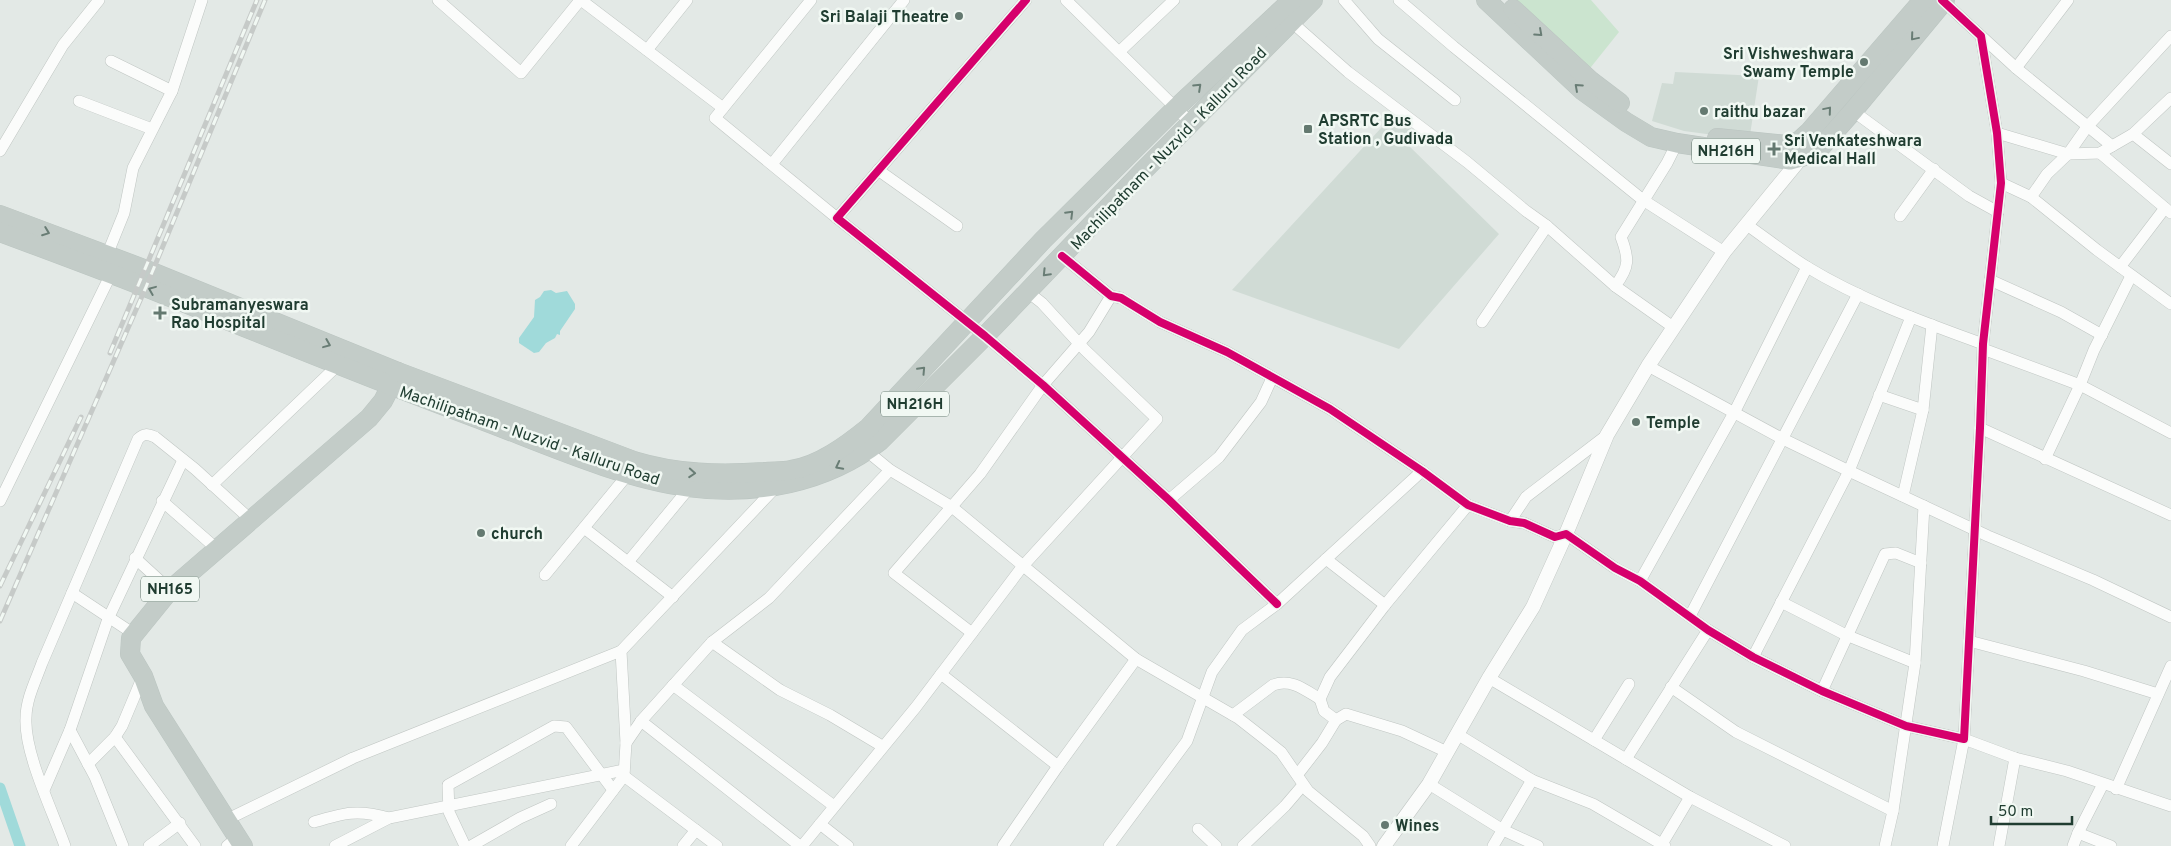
<svg xmlns="http://www.w3.org/2000/svg" width="2171" height="846" font-family="Overpass,sans-serif">
<style>
.built{fill:#d0dbd5}
.green{fill:#cbe4cf}
.water{fill:#a0dada}
.lines{fill:none;stroke-linecap:round;stroke-linejoin:round}
.canal{stroke:#a0dada;stroke-width:11}
.minor-casing{stroke:#c0c6c3;stroke-width:12}
.tertiary-casing{stroke:#c0c6c3;stroke-width:15}
.trunk-casing{stroke:#bbc5c1;stroke-width:20}
.minor{stroke:#fbfcfb;stroke-width:11}
.tertiary{stroke:#fbfcfb;stroke-width:14}
.trunk{stroke:#c3ccc8;stroke-width:19}
.rail-casing{stroke:#c6cac8;stroke-width:5}
.rail{stroke:#f1f8f3;stroke-width:3;stroke-dasharray:9;stroke-linecap:butt}
.cycleway-casing{stroke:#f1f8f3;stroke-width:11}
.cycleway{stroke:#d6006c;stroke-width:8}
.oneway{stroke:#697d75}
.poi-dot{fill:#647970;stroke:#f1f8f3;stroke-width:2}
.labels{text-anchor:middle;stroke-width:5;stroke-linejoin:round;paint-order:stroke}
.shield{fill:#f1f8f3;stroke:#5f756b;stroke-width:1}
.shield-label{font-size:15px;font-weight:bold;fill:#203d31}
.poi-label{font-size:16px;font-weight:bold;fill:#203d31;stroke:#f1f8f3;text-anchor:start}
.street-label{font-size:16px;fill:#203d31;stroke:#f1f8f3}
</style>
<rect width="100%" height="100%" fill="#e3e9e6"/>
<g class="built">
<path d="M 1675,72 L 1759,76 L 1750,135 L 1729,137 L 1684,131 L 1652,121 L 1662,83 L 1673,84 Z"/>
<path d="M 1393,115 L 1414,131 L 1408,145 L 1499,234 L 1399,349 L 1232,290 Z"/>
</g>
<path class="green" d="M 1509,0 L 1591,0 L 1619,32 L 1587,72 Z"/>
<path class="water" d="M 551,290 L 556,293 L 567,291 L 575,304 L 575,309 L 560,331 L 560,335 L 557,334 L 555,338 L 546,343 L 539,352 L 534,353 L 519,343 L 519,338 L 534,317 L 535,300 L 540,297 L 544,291 Z"/>
<g class="lines">
<path class="canal" d="M 0,788 L 20,846"/>
<g class="minor-casing">
<g id="minor">
<path d="M 438,0 L 521,73 L 577,4"/>
<path d="M 581,0 L 723,108"/>
<path d="M 811,0 L 715,118 L 837,218"/>
<path d="M 1026,0 L 837,218 L 985,336 L 1043,385 L 1169,500 L 1277,604"/>
<path d="M 1066,0 L 1192,124"/>
<path d="M 1344,0 L 1378,39 L 1455,100"/>
<path d="M 1399,0 L 1454,47 L 1643,200 L 1724,252"/>
<path d="M 1287,18 L 1348,72 L 1467,162 L 1526,211 L 1547,226 L 1615,286 L 1673,327"/>
<path d="M 1981,36 L 2016,68 L 2112,146"/>
<path d="M 647,50 L 687,0"/>
<path d="M 1119,52 L 1174,0"/>
<path d="M 111,61 L 172,91"/>
<path d="M 2016,68 L 2068,0"/>
<path d="M 79,101 L 152,129"/>
<path d="M 1853,111 L 1969,196 L 1998,212"/>
<path d="M 1997,133 L 2068,154 L 2100,153 L 2133,134 L 2171,98"/>
<path d="M 2133,134 L 2171,164"/>
<path d="M 0,151 L 63,45 L 99,0"/>
<path d="M 2100,153 L 2171,213"/>
<path d="M 772,164 L 904,0"/>
<path d="M 878,170 L 957,226"/>
<path d="M 2001,183 L 2031,197 L 2097,250 L 2171,304"/>
<path d="M 2031,197 L 2047,174 L 2068,154 L 2087,127 L 2171,36"/>
<path d="M 1900,216 L 1934,169"/>
<path d="M 1747,225 C 1767,239 1786,254 1807,267 C 1861,300 1923,322 1983,344"/>
<path d="M 107,255 L 124,213 L 133,168 L 172,91 L 202,0"/>
<path d="M 1062,256 L 1111,296 L 1121,298 L 1160,322 L 1227,352 L 1330,409 L 1422,471 L 1468,505 L 1510,521 L 1524,523 L 1555,537 L 1566,534 L 1615,568 L 1640,581 L 1708,630 L 1753,657 L 1822,691 L 1906,726 L 1964,739 L 1980,428 L 1983,344 L 2001,183 L 1997,133 L 1981,36 L 1942,0"/>
<path d="M 2120,267 L 2165,208"/>
<path d="M 1990,280 L 2061,312 L 2102,335"/>
<path d="M 1615,286 C 1630,267 1629,258 1621,237 L 1667,163 L 1677,143"/>
<path d="M 1482,322 L 1547,226"/>
<path d="M 1983,349 L 2080,385 L 2171,433"/>
<path d="M 1648,366 L 1783,439 L 1849,471 L 1988,536 L 2093,580 L 2171,617"/>
<path d="M 1879,395 L 1923,410"/>
<path d="M 1980,428 L 2171,515"/>
<path d="M 862,447 L 890,470 L 952,507 L 1136,659 L 1238,718 L 1261,736 L 1281,752 L 1308,791 L 1363,836 L 1370,846"/>
<path d="M 2045,459 L 2080,385 L 2094,350 L 2131,276"/>
<path d="M 212,485 L 337,366"/>
<path d="M 1903,496 L 1923,410 L 1932,325"/>
<path d="M 1169,500 L 1219,457 L 1261,402 L 1272,378"/>
<path d="M 0,501 L 111,274"/>
<path d="M 162,501 L 217,549"/>
<path d="M 1510,521 L 1526,497 L 1607,435"/>
<path d="M 584,528 L 673,597"/>
<path d="M 135,558 L 170,590"/>
<path d="M 1326,559 L 1385,605"/>
<path d="M 628,562 L 690,487"/>
<path d="M 545,575 L 629,473"/>
<path d="M 1640,581 L 1735,411 L 1807,267"/>
<path d="M 72,593 L 134,634"/>
<path d="M 1781,602 L 1846,635 L 1915,663"/>
<path d="M 1690,616 L 1858,294"/>
<path d="M 972,633 L 894,573 L 980,474 L 1043,385 L 1089,332 L 1111,296"/>
<path d="M 1969,641 L 2084,671 L 2158,694"/>
<path d="M 712,642 L 780,690 L 830,715 L 882,746"/>
<path d="M 1753,657 L 1849,471 L 1911,317"/>
<path d="M 941,674 L 1058,766"/>
<path d="M 1489,678 L 1690,797 L 1785,846"/>
<path d="M 673,685 L 834,806"/>
<path d="M 1671,687 L 1736,732 L 1893,811"/>
<path d="M 1822,691 L 1885,554 L 1896,553 L 1921,563"/>
<path d="M 1233,715 L 1273,685 C 1291,678 1305,690 1320,699"/>
<path d="M 1336,720 L 1324,711 L 1320,699 L 1330,677 L 1385,605 L 1468,505"/>
<path d="M 641,721 L 800,846"/>
<path d="M 70,730 L 95,777 L 123,846"/>
<path d="M 1457,734 L 1532,780"/>
<path d="M 115,737 L 195,846"/>
<path d="M 1594,740 L 1629,684"/>
<path d="M 626,743 L 641,721 L 712,642 L 769,598 L 890,470"/>
<path d="M 1626,759 L 1708,630"/>
<path d="M 88,764 L 115,737 L 122,726 L 143,676"/>
<path d="M 1298,774 L 1322,743 L 1336,720 L 1346,714 L 1402,731 L 1447,752"/>
<path d="M 624,776 L 717,846"/>
<path d="M 1429,784 L 1503,830 L 1538,846"/>
<path d="M 2116,789 L 2171,666"/>
<path d="M 44,790 L 70,730 L 108,619 L 183,460"/>
<path d="M 226,820 L 353,758 L 621,651"/>
<path d="M 314,822 C 344,813 357,809 389,818"/>
<path d="M 820,824 L 848,846"/>
<path d="M 1198,829 L 1216,846"/>
<path d="M 2078,833 L 2103,784"/>
<path d="M 1662,844 L 1690,797"/>
<path d="M 65,846 C 53,812 24,753 26,718 C 26,699 36,680 42,663 L 138,439 C 144,433 147,434 155,437 L 195,469 L 251,520"/>
<path d="M 149,846 L 180,823"/>
<path d="M 227,846 L 237,838"/>
<path d="M 335,846 L 389,818 L 624,770"/>
<path d="M 465,846 L 449,812 L 448,785 L 554,726 L 566,727 L 613,790"/>
<path d="M 471,846 L 520,818 L 551,804"/>
<path d="M 571,846 L 624,776 L 626,743 L 621,651 L 776,487"/>
<path d="M 683,846 L 696,830"/>
<path d="M 802,846 L 916,707 L 1022,567 L 1157,419 L 1085,350 L 1042,303 L 1028,292"/>
<path d="M 1003,846 L 1058,766 L 1136,659"/>
<path d="M 1109,846 L 1187,741 L 1212,672 L 1242,630 L 1277,604 L 1422,471"/>
<path d="M 1243,846 L 1285,806 L 1303,785"/>
<path d="M 1493,846 L 1532,780 L 1593,804 L 1665,846"/>
<path d="M 1885,846 L 1893,811 L 1915,663 L 1924,506"/>
<path d="M 1943,846 L 1964,739 L 2015,758 L 2067,771 L 2171,806"/>
<path d="M 1999,846 L 2015,758"/>
<path d="M 2073,846 L 2078,833 L 2111,846"/>
</g>
</g>
<g class="tertiary-casing">
<path id="tertiary" d="M 1384,846 L 1429,784 L 1489,678 L 1533,607 L 1566,534 L 1607,435 L 1648,366 L 1724,252 L 1801,158"/>
</g>
<g class="trunk-casing">
<g id="trunk">
<path d="M 1486,0 L 1583,91 L 1626,122 L 1651,137 L 1677,143 L 1790,160 L 1812,154 L 1820,148 L 1853,111 L 1945,0"/>
<path d="M 1513,9 L 1591,81 L 1620,103"/>
<path d="M 1717,138 L 1787,145 L 1799,141 L 1809,132 L 1923,0"/>
<path d="M 0,215 L 152,272 L 398,372 L 383,401 L 369,418 L 170,590 L 131,638 L 130,654 L 143,676 L 154,706 L 243,846"/>
<path d="M 0,232 C 48,250 97,268 145,287 C 255,331 363,376 474,417 C 541,442 619,478 688,487 C 756,496 826,483 880,441 L 985,336 L 1143,171 L 1313,0"/>
<path d="M 398,372 L 634,461 C 677,474 719,475 764,472 C 773,471 782,472 791,470 C 819,466 847,445 868,428 L 1043,240 L 1176,108 L 1292,0"/>
</g>
</g>
<use href="#minor" class="minor"/>
<use href="#tertiary" class="tertiary"/>
<use href="#trunk" class="trunk"/>
<g class="rail-casing">
<g id="rail">
<path d="M 110,353 L 257,0"/>
<path d="M 0,586 L 81,417"/>
<path d="M 0,621 L 146,287 L 265,0"/>
</g>
</g>
<use href="#rail" class="rail"/>
<g class="cycleway-casing">
<g id="cycleway">
<path d="M 1026,0 L 837,218 L 985,336 L 1043,385 L 1169,500 L 1277,604"/>
<path d="M 1062,256 L 1111,296 L 1121,298 L 1160,322 L 1227,352 L 1330,409 L 1422,471 L 1468,505 L 1510,521 L 1524,523 L 1555,537 L 1566,534 L 1615,568 L 1640,581 L 1708,630 L 1753,657 L 1822,691 L 1906,726 L 1964,739 L 1980,428 L 1983,344 L 2001,183 L 1997,133 L 1981,36 L 1942,0"/>
</g>
</g>
<use href="#cycleway" class="cycleway"/>
</g>
<defs><path id="oneway-chevron" d="M-2-3.5L2.5 0L-2 3.5" fill="none" stroke-width="1.6" stroke-linecap="round" stroke-linejoin="round" transform="scale(1.25)"/></defs>
<g class="oneway">
<use href="#oneway-chevron" transform="translate(1539 33) rotate(42)"/>
<use href="#oneway-chevron" transform="translate(1914 37) rotate(130)"/>
<use href="#oneway-chevron" transform="translate(1198 87) rotate(-43)"/>
<use href="#oneway-chevron" transform="translate(1578 87) rotate(-138)"/>
<use href="#oneway-chevron" transform="translate(1828 110) rotate(-50)"/>
<use href="#oneway-chevron" transform="translate(1070 214) rotate(-45)"/>
<use href="#oneway-chevron" transform="translate(46 232) rotate(21)"/>
<use href="#oneway-chevron" transform="translate(1046 273) rotate(134)"/>
<use href="#oneway-chevron" transform="translate(152 290) rotate(-158)"/>
<use href="#oneway-chevron" transform="translate(327 344) rotate(22)"/>
<use href="#oneway-chevron" transform="translate(922 370) rotate(-47)"/>
<use href="#oneway-chevron" transform="translate(839 466) rotate(153)"/>
<use href="#oneway-chevron" transform="translate(692 473) rotate(4)"/>
</g>
<g class="poi-dot">
<circle cx="959" cy="16" r="5"/>
<circle cx="1864" cy="62" r="5"/>
<circle cx="1704" cy="111" r="5"/>
<rect x="1303" y="124" width="10" height="10" rx="2.5"/>
<path d="M1771.5 141.5h5v5h5v5h-5v5h-5v-5h-5v-5h5z"/>
<path d="M157.5 305.5h5v5h5v5h-5v5h-5v-5h-5v-5h5z"/>
<circle cx="1636" cy="422" r="5"/>
<circle cx="481" cy="533" r="5"/>
<circle cx="1385" cy="825" r="5"/>
</g>
<g class="labels">
<g class="shield">
<rect x="1692" y="138.5" width="68" height="25" rx="4"/>
<rect x="881" y="391.5" width="68" height="25" rx="4"/>
<rect x="141" y="576.5" width="58" height="25" rx="4"/>
</g>
<g class="shield-label">
<text x="1726" y="156">NH216H</text>
<text x="915" y="409">NH216H</text>
<text x="170" y="594">NH165</text>
</g>
<g class="poi-label">
<text x="949" y="22" text-anchor="end">Sri Balaji Theatre</text>
<text x="1854" y="59" text-anchor="end">Sri Vishweshwara<tspan x="1854" dy="18">Swamy Temple</tspan></text>
<text x="1714" y="117">raithu bazar</text>
<text x="1318" y="126">APSRTC Bus<tspan x="1318" dy="18">Station , Gudivada</tspan></text>
<text x="1784" y="146">Sri Venkateshwara<tspan x="1784" dy="18">Medical Hall</tspan></text>
<text x="171" y="310">Subramanyeswara<tspan x="171" dy="18">Rao Hospital</tspan></text>
<text x="1646" y="428">Temple</text>
<text x="491" y="539">church</text>
<text x="1395" y="831">Wines</text>
</g>
<g class="street-label">
<text transform="translate(1168 148) rotate(-46)" y="6">Machilipatnam - Nuzvid - Kalluru Road</text>
<text transform="translate(530 435) rotate(19)" y="6">Machilipatnam - Nuzvid - Kalluru Road</text>
</g>
</g>
<path d="M1991 816v8h81v-8" fill="none" stroke="#203d31" stroke-width="2.5"/>
<text x="1998" y="816" font-size="15" fill="#203d31" stroke="#f1f8f3" stroke-width="4" paint-order="stroke">50 m</text>
</svg>
